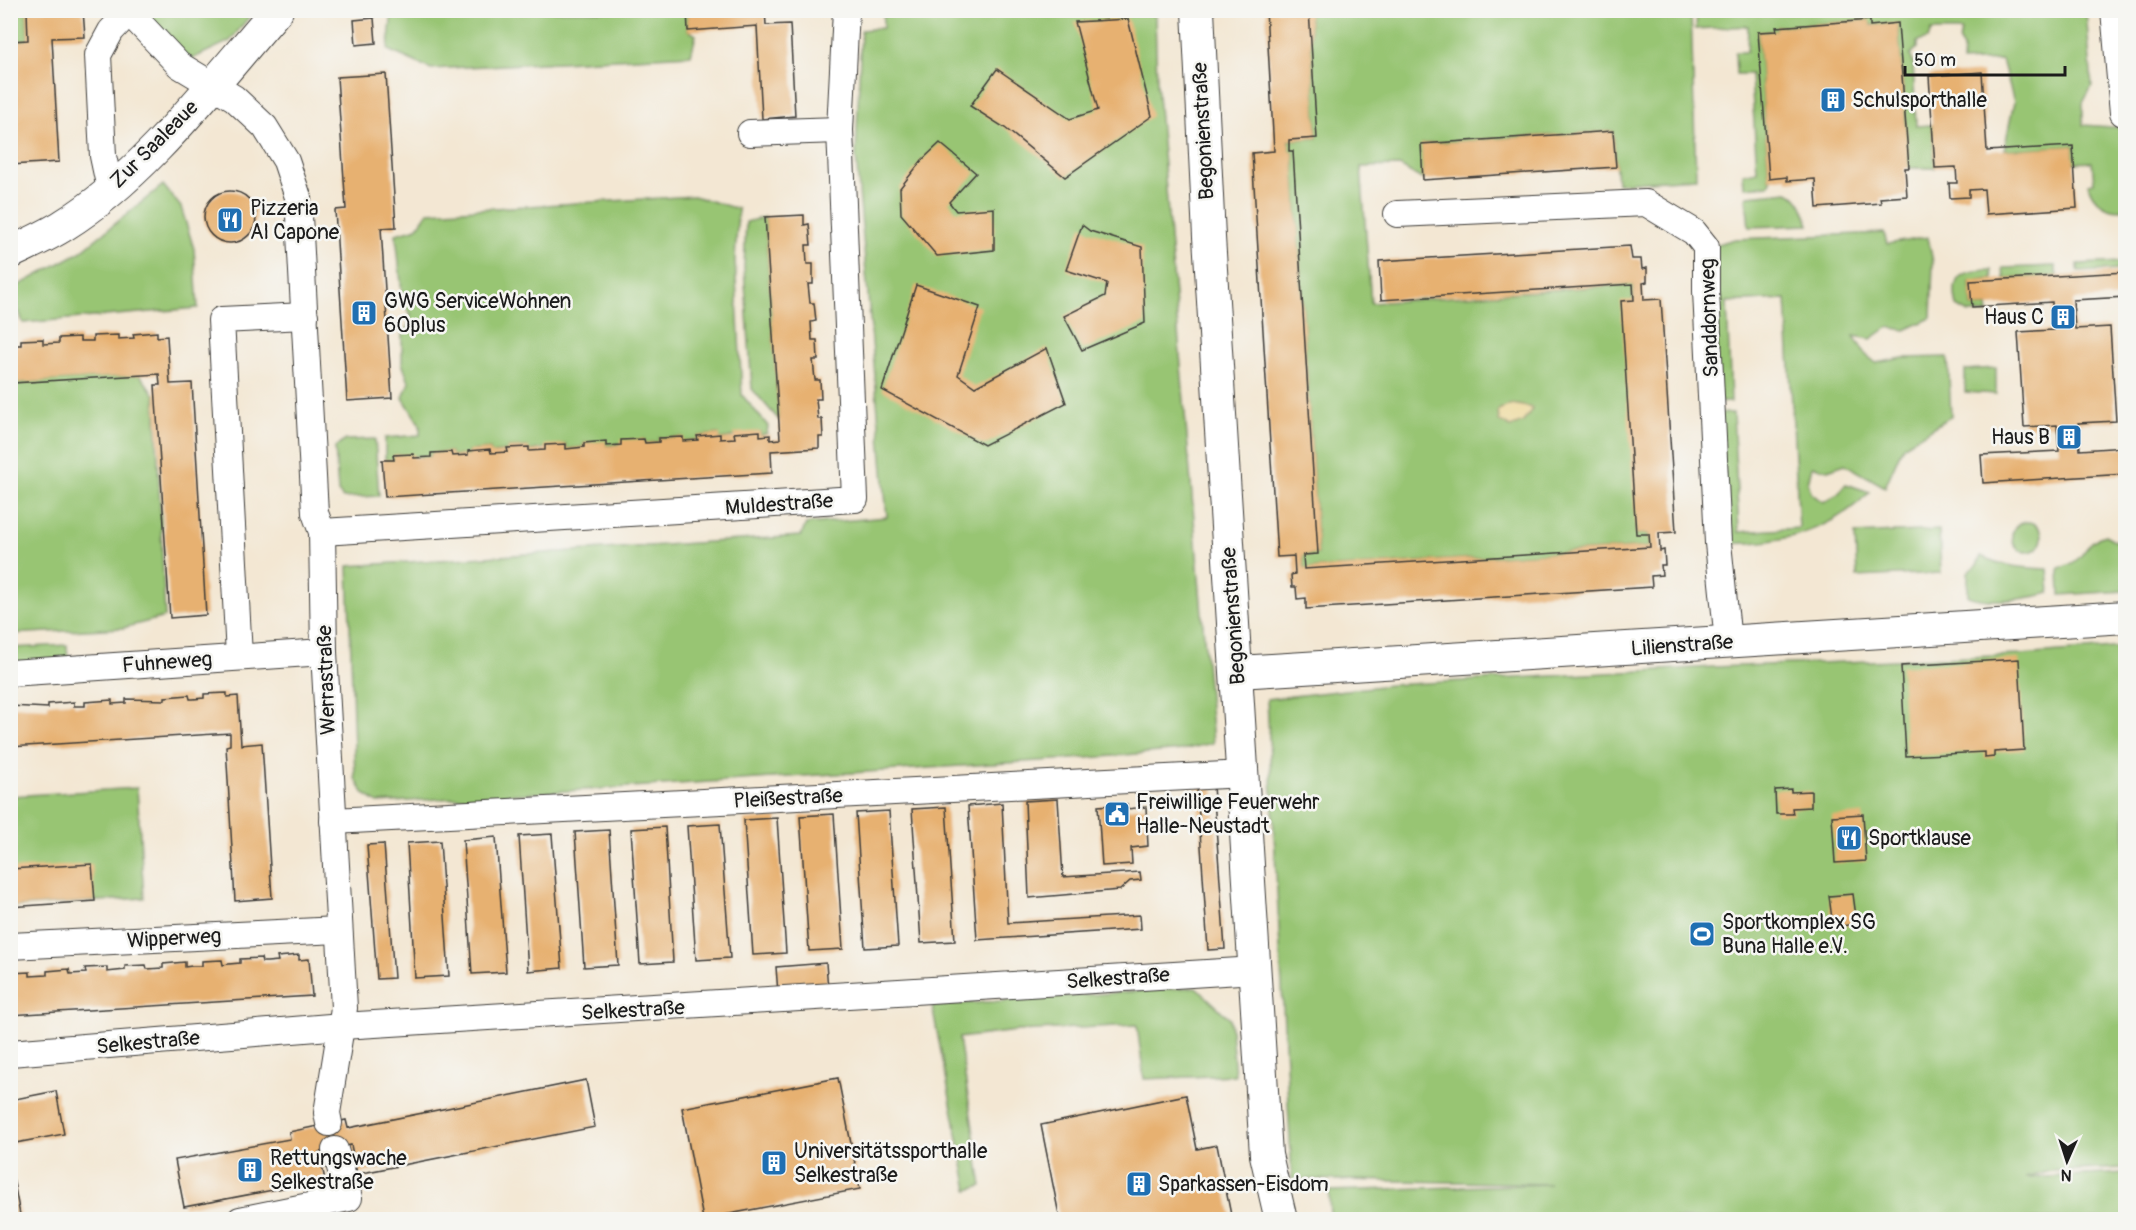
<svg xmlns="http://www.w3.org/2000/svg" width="2136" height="1230" font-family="Pangolin,sans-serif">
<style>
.green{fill:#98c573;stroke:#5a7048;stroke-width:1.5}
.sand{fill:#eeda9e;stroke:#857b5d;stroke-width:1.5}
.building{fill:#e7b171}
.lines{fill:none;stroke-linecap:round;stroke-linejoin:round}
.minor-casing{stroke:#3c3a37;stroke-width:28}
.tertiary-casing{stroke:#3c3a37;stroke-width:34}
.minor{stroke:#fff;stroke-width:26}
.tertiary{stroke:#fff;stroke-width:32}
.labels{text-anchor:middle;stroke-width:5;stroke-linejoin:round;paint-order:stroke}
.poi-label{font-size:21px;fill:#1c1c1c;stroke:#f6f6f2;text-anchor:start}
.street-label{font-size:21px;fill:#1c1c1c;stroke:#f6f6f2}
</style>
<rect width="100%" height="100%" fill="#f6f6f2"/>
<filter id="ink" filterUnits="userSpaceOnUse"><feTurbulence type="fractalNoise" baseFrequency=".0167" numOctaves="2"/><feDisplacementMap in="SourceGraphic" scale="12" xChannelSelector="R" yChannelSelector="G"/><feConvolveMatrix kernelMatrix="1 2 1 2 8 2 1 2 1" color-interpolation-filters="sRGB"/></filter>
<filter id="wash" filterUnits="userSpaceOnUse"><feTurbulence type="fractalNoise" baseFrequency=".008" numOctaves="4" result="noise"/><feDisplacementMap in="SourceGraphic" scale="24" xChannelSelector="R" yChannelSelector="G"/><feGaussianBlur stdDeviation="1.35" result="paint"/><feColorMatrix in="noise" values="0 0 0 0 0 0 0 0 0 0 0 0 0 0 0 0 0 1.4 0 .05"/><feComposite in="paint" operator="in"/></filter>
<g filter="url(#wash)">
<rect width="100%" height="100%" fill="#f3e7d3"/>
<g class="green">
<path d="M 934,10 L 1151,10 L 1151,15 L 1155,15 L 1157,83 L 1213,743 L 1182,750 L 1102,757 L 378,803 L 364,794 L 355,778 L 348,566 L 801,536 L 806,524 L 887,517 L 856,156 L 861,30 L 883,28 L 883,16 Z"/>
<path d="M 1697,10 L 2086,11 L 2092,86 L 2083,103 L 2083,125 L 2125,128 L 2125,209 C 2108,213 2092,201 2088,184 L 2094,183 L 2092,162 L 2074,163 L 2073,146 L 2004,150 L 2014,102 L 2002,60 L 1962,62 L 1963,48 L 1959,42 L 1961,31 L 1931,31 L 1928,39 L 1917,42 L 1917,48 L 1910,55 L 1913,62 L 1916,126 L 1932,125 L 1935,168 L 1909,168 L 1898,24 L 1870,25 L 1869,20 L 1777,27 L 1777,31 L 1758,32 L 1769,178 L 1772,178 L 1769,185 L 1744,187 L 1743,174 L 1757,171 L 1751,74 L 1736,74 L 1735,52 L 1747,52 L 1748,26 L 1696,29 Z"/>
<path d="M 11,11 L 27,11 L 28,40 L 11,41 Z"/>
<path d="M 127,11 L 254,11 L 230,41 L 179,65 Z"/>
<path d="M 392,11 L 687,11 L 688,30 L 696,35 L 691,55 L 431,69 L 388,50 Z"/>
<path d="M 1309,11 L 1691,11 L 1696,178 L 1617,183 L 1613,131 L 1422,144 L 1423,180 L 1400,166 L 1361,167 L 1371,303 L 1633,284 L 1636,534 L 1649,534 L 1650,547 L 1304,569 L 1303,555 L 1318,554 L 1293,151 L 1289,151 L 1289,140 L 1317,138 Z"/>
<path d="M 163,185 L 181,207 L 194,249 L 198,308 L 23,323 L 12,289 L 80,252 Z"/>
<path d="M 1788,192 C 1801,197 1805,213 1809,225 L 1749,227 L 1746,198 L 1748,196 Z"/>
<path d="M 694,196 L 738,209 L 735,260 L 742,395 L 768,426 L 767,433 L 760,436 L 760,432 L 720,439 L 719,434 L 698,436 L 698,440 L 683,441 L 682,437 L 659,438 L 659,442 L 645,443 L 644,439 L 606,446 L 606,442 L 584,443 L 584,447 L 566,449 L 566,444 L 529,451 L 528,447 L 508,448 L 508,451 L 491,453 L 490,449 L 468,451 L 468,455 L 452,456 L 451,452 L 431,453 L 431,457 L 394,455 L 394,460 L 385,460 L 385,438 L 420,435 L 420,425 L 403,398 L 409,382 L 402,363 L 402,335 L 408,328 L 411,314 L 403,303 L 396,234 L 417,228 L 428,212 Z"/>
<path d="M 765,217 L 779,420 L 752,389 L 744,268 L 746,222 Z"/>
<path d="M 1884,233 L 1887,244 L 1928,237 L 1933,262 L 1931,318 L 1905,330 L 1888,327 L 1871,339 L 1854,336 L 1865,354 L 1876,363 L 1903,358 L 1948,357 L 1951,416 L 1903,446 L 1885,487 L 1845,464 L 1828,470 L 1812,466 L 1808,483 L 1811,493 L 1823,502 L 1838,494 L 1846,484 L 1870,492 C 1829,533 1775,546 1718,543 L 1713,414 L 1733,413 L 1739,532 L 1799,528 L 1786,299 L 1727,302 L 1731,402 L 1712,403 L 1706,247 L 1735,239 Z"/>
<path d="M 2123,262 L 2123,270 L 2078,272 L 2078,264 Z"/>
<path d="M 2055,266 L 2057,276 L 2004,279 L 2003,268 Z"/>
<path d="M 1992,270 L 1993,279 L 1970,282 L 1972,307 L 1988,306 L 1989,313 L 1969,313 L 1957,306 C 1949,273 1964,271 1992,270 Z"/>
<path d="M 1996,368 L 1996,394 L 1965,392 L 1965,370 Z"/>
<path d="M 140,375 L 155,395 L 165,617 L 123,628 L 11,634 L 10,402 L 14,402 L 13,383 Z"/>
<path d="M 375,439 L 379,496 L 343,498 L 338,492 L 335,447 L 346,440 Z"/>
<circle cx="2027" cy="537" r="15"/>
<path d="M 1939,530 L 1941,573 L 1857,577 L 1855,534 Z"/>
<path d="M 2105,535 L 2125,546 L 2125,591 L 2060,595 L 2059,568 C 2089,561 2081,542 2105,535 Z"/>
<path d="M 1981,556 C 2003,567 2024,568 2048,569 L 2050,593 C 2026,599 1992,604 1968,596 L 1968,572 L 1977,565 Z"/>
<path d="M 67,645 L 68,661 L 11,665 L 11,648 Z"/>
<path d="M 2125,647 L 2125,1168 L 2051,1171 L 2025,1178 L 2125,1173 L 2125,1219 L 1330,1219 L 1329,1191 L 1550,1184 L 1292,1179 L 1267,699 L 1390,685 L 1714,667 L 2021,655 Z"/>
<path d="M 137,788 L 144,898 L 11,907 L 11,796 Z"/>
<path d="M 1196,987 L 1230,1019 L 1235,1075 L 1144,1079 L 1137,1025 L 1017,1031 L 959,1038 L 982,1186 L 968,1190 L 932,1006 Z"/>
</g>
<path class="sand" d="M 1512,404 L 1533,408 L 1523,422 L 1511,427 L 1499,421 L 1498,410 Z"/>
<g id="blocks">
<g class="building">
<path d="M 27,10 L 83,10 L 85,37 L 52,38 L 59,162 L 10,165 L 10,41 L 28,40 Z"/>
<path d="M 687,10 L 765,10 L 766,25 L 790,24 L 795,116 L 762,119 L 757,26 L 688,31 Z"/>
<path d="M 1266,10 L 1309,10 L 1317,138 L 1289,140 L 1289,151 L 1293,151 L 1318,554 L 1303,555 L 1304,569 L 1650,547 L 1649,534 L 1636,534 L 1621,301 L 1634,300 L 1633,284 L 1381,300 L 1379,261 L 1630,246 L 1632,259 L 1641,259 L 1642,269 L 1647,268 L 1647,282 L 1643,283 L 1644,300 L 1661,299 L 1676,532 L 1659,533 L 1660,551 L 1664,550 L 1665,565 L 1661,565 L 1662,575 L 1651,576 L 1652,587 L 1306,609 L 1306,598 L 1297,599 L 1296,587 L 1292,587 L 1291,575 L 1295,574 L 1294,556 L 1277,557 L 1252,153 L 1274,151 Z"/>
<path d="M 374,18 L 376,43 L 356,45 L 354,20 Z"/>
<path d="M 1128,19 L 1152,116 L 1065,177 L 1005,128 L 970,106 L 997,69 L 1070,119 L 1098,110 L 1075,22 Z"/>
<path d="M 1870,20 L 1870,26 L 1898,23 L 1909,168 L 1905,168 L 1907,196 L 1880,198 L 1881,203 L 1817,208 L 1815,179 L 1787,181 L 1787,177 L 1769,179 L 1758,32 L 1777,31 L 1776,27 Z"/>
<path d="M 1982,72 L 1987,151 L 2073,146 L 2077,208 L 1986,214 L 1984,189 L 1969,190 L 1969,197 L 1950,198 L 1949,183 L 1957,183 L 1956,167 L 1935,168 L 1929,76 Z"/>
<path d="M 386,74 L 396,227 L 381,228 L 392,398 L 347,401 L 335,210 L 346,209 L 337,77 Z"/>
<path d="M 1613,131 L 1616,167 L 1423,180 L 1421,144 Z"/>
<path d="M 940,143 L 976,173 L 949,202 L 956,211 L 994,208 L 994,250 L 937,256 L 901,214 L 900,188 L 922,160 Z"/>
<circle cx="230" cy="217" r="26"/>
<path d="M 804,215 L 804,225 L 809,224 L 811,245 L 806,245 L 807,264 L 813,264 L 813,284 L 808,284 L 810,303 L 814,303 L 816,321 L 811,322 L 812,340 L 817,340 L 818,360 L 813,360 L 815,380 L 820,380 L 821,399 L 816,399 L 818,419 L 822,419 L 823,437 L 819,437 L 819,448 L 771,451 L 772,473 L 385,497 L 382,460 L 394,460 L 393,455 L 413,454 L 414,458 L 431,457 L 431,453 L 451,452 L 452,456 L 468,455 L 468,451 L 490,449 L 491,453 L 508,452 L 507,448 L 529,447 L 529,451 L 545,450 L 545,445 L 566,444 L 566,449 L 584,447 L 584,443 L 606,441 L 606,446 L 621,445 L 621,440 L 644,439 L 645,443 L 659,442 L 659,438 L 683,437 L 683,441 L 698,440 L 697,436 L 720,434 L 720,439 L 735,438 L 734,433 L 760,431 L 760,436 L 770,435 L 770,440 L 780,439 L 765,217 Z"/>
<path d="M 1082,225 L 1090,231 L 1142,247 L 1145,323 L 1082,350 L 1064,316 L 1105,296 L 1107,283 L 1066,270 Z"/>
<path d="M 2126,272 L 2126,297 L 2073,300 L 2075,329 L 2110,327 L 2116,421 L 2078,423 L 2080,450 L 2126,447 L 2126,474 L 1983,483 L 1981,455 L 2059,451 L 2057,425 L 2024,427 L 2018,332 L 2053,330 L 2052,302 L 1972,307 L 1970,281 Z"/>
<path d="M 916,285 L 980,307 L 958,375 L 975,387 L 1047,348 L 1066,403 L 984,445 L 882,390 Z"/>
<path d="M 157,332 L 157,337 L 167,336 L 170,384 L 192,383 L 206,615 L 170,618 L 155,385 L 160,385 L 159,374 L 13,383 L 14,402 L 10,402 L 11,345 L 21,345 L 21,340 L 43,339 L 43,344 L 59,343 L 59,338 L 80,337 L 80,341 L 93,341 L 93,336 L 118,335 L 118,339 L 134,338 L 133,334 Z"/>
<path d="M 2019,659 L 2024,750 L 1994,752 L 1994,757 L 1985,758 L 1985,752 L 1906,756 L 1901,666 Z"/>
<path d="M 227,693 L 227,697 L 238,696 L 241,745 L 262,743 L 272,898 L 235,901 L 226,746 L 230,745 L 230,733 L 10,747 L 10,706 L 48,708 L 48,704 L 74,702 L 74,706 L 85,706 L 85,702 L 112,700 L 112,704 L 126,703 L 126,699 L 165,700 L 165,697 L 189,695 L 190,699 L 193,699 L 204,698 L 204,694 Z"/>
<path d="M 1213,786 L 1225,949 L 1208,950 L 1197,787 Z"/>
<path d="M 1791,789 L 1791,792 L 1811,791 L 1811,807 L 1792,808 L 1793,814 L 1776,814 L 1775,790 Z"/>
<path d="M 1058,799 L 1063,877 L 1140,872 L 1141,880 L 1130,881 L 1120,890 L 1029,898 L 1025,801 Z"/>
<path d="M 1002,803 L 1008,923 L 1140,915 L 1141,929 L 977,940 L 968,806 Z"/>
<path d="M 1127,804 L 1127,809 L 1146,807 L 1148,846 L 1131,848 L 1132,864 L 1102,866 L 1098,806 Z"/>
<path d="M 946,807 L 955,941 L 921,943 L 912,809 Z"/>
<path d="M 889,811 L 898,946 L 865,948 L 856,813 Z"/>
<path d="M 834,814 L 843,949 L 809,951 L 800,816 Z"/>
<path d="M 1863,814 L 1866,861 L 1835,863 L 1832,816 Z"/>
<path d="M 777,818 L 786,953 L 753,955 L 744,820 Z"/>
<path d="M 720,824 L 730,958 L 696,960 L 687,826 Z"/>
<path d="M 665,827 L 673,962 L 640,964 L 631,829 Z"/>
<path d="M 609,830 L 618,965 L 584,967 L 575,832 Z"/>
<path d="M 552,834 L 562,968 L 528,971 L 519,836 Z"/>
<path d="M 496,837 L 506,972 L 472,974 L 463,840 Z"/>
<path d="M 440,841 L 449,976 L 415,978 L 407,843 Z"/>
<path d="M 384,844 L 394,978 L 377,979 L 367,845 Z"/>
<path d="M 92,864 L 95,901 L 10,907 L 10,869 Z"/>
<path d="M 1853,894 L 1857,924 L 1833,927 L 1829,896 Z"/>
<path d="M 299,955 L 299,960 L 309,959 L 312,996 L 10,1015 L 10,973 L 30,972 L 30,976 L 47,975 L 47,971 L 69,969 L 70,974 L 86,973 L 85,968 L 107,967 L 107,972 L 125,970 L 125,966 L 146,965 L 147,969 L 163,968 L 163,964 L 185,962 L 185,967 L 192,966 L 202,966 L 202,961 L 222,960 L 223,965 L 229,964 L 240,963 L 240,959 L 261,958 L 262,962 L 267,962 L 278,961 L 277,957 Z"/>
<path d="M 826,963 L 828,989 L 778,993 L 776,967 Z"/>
<path d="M 838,1078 L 860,1189 L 703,1219 L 682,1108 Z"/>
<path d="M 586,1080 L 595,1127 L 357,1174 L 351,1145 L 319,1152 L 325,1180 L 184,1207 L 175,1160 L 290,1139 L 289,1132 L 346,1120 L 348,1128 Z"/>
<path d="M 56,1091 L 64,1134 L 10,1144 L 10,1100 Z"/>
<path d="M 1186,1095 L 1197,1149 L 1217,1145 L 1232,1220 L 1060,1220 L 1041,1125 Z"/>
<path d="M 10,1172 L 12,1172 L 21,1220 L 10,1220 Z"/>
</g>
</g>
</g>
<g filter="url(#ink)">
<use href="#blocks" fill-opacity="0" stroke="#3c3a37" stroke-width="1.5"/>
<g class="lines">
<g class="minor-casing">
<g id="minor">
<path d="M 127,10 L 179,65 L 234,98 L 265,127 L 286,161 L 298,197 L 315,513 L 322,532 L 324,652 L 344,1008 L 327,1113 L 329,1123"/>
<path d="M 2114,10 L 2123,113"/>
<path d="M 750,133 L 840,130"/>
<path d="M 110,189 L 103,156 L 98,55 L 111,31 L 128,13"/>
<path d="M 1397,214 L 1646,203 L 1694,232 L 1706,247 L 1706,291 L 1718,543 L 1728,642"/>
<path d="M 322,532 L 855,499 L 840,130 L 846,10"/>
<path d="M 239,656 L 221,320 L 305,316"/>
<path d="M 10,673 L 324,652"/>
<path d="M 333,821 L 1244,774"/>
<path d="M 10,946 L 338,930"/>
<path d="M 10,1053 L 342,1026 L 1256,970"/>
<path d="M 240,1220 L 349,1198 L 335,1150"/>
</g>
</g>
<g class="tertiary-casing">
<g id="tertiary">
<path d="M 1198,10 L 1209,237 L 1266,1155 L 1281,1220"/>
<path d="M 10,253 C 28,244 47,236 64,225 C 144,176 215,81 277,10"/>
<path d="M 1238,672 L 2126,617"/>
</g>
</g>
<use href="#minor" class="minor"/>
<use href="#tertiary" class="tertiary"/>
</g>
</g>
<defs>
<g id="building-square" transform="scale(1.35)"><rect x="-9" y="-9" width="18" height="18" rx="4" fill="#1f6fb2" stroke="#f6f6f2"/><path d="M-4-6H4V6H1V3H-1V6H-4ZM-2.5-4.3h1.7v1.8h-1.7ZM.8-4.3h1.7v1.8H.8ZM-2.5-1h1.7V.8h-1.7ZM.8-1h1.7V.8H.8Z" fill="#fff"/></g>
<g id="restaurant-square" transform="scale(1.35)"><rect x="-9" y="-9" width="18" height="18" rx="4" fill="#1f6fb2" stroke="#f6f6f2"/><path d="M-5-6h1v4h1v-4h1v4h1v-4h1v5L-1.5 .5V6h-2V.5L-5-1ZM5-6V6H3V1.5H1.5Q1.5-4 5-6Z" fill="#fff"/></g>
<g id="civic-square" transform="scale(1.35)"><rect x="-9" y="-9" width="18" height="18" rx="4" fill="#1f6fb2" stroke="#f6f6f2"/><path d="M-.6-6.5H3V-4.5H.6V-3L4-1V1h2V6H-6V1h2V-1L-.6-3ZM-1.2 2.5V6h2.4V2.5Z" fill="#fff"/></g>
<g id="stadium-square" transform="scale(1.35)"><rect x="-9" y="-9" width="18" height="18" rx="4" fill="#1f6fb2" stroke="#f6f6f2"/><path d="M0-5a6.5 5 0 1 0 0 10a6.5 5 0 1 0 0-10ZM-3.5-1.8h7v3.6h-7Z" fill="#fff"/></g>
</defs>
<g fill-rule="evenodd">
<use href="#building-square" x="1833" y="100"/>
<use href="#restaurant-square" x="230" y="220"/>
<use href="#building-square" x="364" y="313"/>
<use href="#building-square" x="2063" y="317"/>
<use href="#building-square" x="2069" y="437"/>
<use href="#civic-square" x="1117" y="814"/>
<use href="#restaurant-square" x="1849" y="838"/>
<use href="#stadium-square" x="1702" y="934"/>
<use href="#building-square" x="774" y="1163"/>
<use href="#building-square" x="250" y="1170"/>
<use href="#building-square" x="1139" y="1184"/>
</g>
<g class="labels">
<g class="poi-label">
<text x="1852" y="107">Schulsporthalle</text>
<text x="250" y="215">Pizzeria<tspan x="250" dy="24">Al Capone</tspan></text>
<text x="384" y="308">GWG ServiceWohnen<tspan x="384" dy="24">60plus</tspan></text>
<text x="2044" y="324" text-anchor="end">Haus C</text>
<text x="2050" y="444" text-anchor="end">Haus B</text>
<text x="1136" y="809">Freiwillige Feuerwehr<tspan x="1136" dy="24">Halle-Neustadt</tspan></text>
<text x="1868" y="845">Sportklause</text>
<text x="1722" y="929">Sportkomplex SG<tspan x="1722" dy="24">Buna Halle e.V.</tspan></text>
<text x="794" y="1158">Universitätssporthalle<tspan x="794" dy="24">Selkestraße</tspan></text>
<text x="270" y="1165">Rettungswache<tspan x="270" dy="24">Selkestraße</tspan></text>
<text x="1158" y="1191">Sparkassen-Eisdom</text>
</g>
<g class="street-label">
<text transform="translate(1203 131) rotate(-93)" y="7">Begonienstraße</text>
<text transform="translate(154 144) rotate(-45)" y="7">Zur Saaleaue</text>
<text transform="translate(1709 318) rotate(-92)" y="7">Sanddornweg</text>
<text transform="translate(779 504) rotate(-4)" y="7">Muldestraße</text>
<text transform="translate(1233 616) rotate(-94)" y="7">Begonienstraße</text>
<text transform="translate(1682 645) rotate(-4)" y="7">Lilienstraße</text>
<text transform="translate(167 662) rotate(-4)" y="7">Fuhneweg</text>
<text transform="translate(326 680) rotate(-92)" y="7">Werrastraße</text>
<text transform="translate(788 798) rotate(-3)" y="7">Pleißestraße</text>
<text transform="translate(174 938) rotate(-3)" y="7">Wipperweg</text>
<text transform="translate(1118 978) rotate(-4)" y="7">Selkestraße</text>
<text transform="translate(633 1010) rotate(-3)" y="7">Selkestraße</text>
<text transform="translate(148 1042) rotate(-5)" y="7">Selkestraße</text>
</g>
</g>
<rect width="2136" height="1230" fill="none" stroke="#f6f6f2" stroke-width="36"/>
<g transform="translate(2067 1161) rotate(183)" stroke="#f6f6f2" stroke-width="4.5" paint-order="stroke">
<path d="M0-4.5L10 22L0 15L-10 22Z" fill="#1c1c1c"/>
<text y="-9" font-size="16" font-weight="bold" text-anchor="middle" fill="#1c1c1c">N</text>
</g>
<path d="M1905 66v9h160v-9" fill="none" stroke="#1c1c1c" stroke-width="3"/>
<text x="1914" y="66" font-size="18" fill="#1c1c1c" stroke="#f6f6f2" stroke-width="4.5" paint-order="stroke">50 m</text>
</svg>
